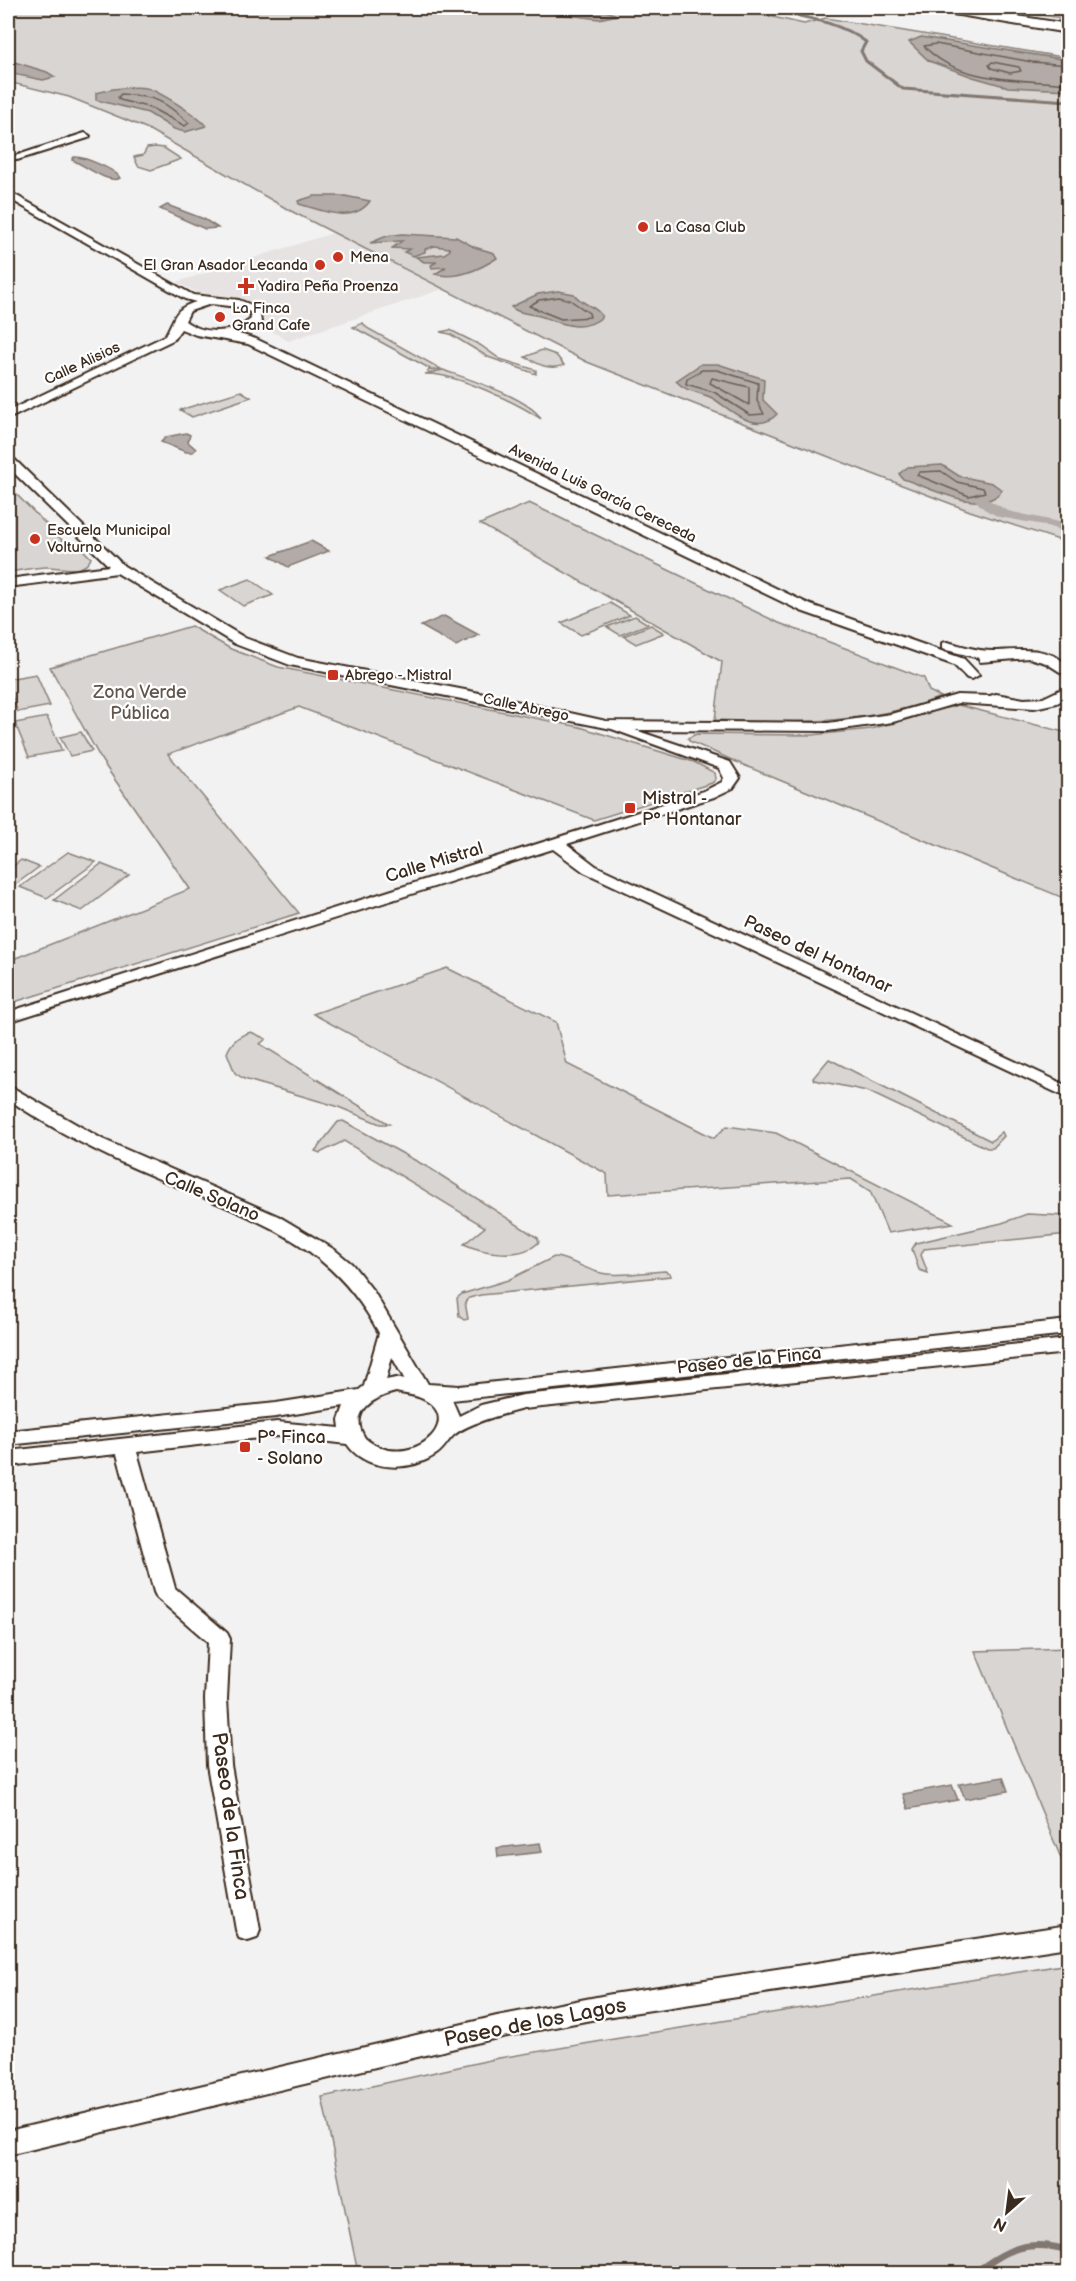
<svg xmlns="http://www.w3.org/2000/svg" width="1076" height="2281" font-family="'Balsamiq Sans',sans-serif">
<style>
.built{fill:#e6e3e2}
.green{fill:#d8d5d2;stroke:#8a8078;stroke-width:1.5}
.water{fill:#b2aba7;stroke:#827770;stroke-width:1.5}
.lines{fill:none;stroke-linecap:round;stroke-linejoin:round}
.shore{stroke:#6b5e55;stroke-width:1.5}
.stream-far1{stroke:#827770;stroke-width:3}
.stream{stroke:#827770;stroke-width:7}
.canal{fill:#b2aba7;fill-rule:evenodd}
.minor-casing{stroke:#3b2a1e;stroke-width:4}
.trunk-casing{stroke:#3b2a1e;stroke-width:4}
.minor{fill:#fff;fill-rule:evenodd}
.trunk{fill:#fff;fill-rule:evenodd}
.poi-dot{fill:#c8321e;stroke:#fff;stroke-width:2}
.labels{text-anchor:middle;stroke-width:4.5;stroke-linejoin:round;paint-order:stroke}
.far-poi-label{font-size:15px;fill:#3b2a1e;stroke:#fff;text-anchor:start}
.far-street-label{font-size:15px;fill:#3b2a1e;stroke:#fff}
.park-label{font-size:18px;fill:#62554b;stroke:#fff}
.poi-label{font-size:18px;fill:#3b2a1e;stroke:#fff;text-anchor:start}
.street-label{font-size:18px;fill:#3b2a1e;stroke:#fff}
.near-street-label{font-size:21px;fill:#3b2a1e;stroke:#fff}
</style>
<rect width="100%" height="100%" fill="#f3f2f2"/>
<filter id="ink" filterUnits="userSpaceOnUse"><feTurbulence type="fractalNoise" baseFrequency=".0167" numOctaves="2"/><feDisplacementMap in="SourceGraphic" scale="12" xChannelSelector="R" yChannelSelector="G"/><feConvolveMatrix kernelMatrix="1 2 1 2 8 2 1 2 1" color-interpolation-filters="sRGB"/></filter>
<g filter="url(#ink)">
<path class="built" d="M 336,232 L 446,288 L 288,341 L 263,326 L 264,315 L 256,306 L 203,296 L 177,282 Z"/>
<g class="green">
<path d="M 8,8 L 733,8 L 804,24 L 826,18 L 1068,58 L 1068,543 L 970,511 L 865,471 L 587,362 L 289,210 L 146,128 L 69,97 L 8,82 Z"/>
<path d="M 992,8 L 1068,8 L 1068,19 Z"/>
<path d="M 156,147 L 164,148 L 181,159 L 151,170 L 138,166 L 134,157 L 143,155 L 147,148 Z"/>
<path d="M 363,323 L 367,328 L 441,369 L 427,371 L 430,369 L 427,367 L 353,327 Z"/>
<path d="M 450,330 L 480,345 L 500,359 L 536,370 L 536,374 L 488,357 L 450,334 L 440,332 Z"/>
<path d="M 542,350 L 556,355 L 564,365 C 548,371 539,364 525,357 Z"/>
<path d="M 443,370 C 465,378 530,398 541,419 C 517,403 454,372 425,374 Z"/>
<path d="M 241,391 L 251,397 L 192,417 L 180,410 Z"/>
<path d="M 8,486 L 70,548 L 83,550 L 91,558 C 85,575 61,567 47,567 C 34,567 20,571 8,572 Z"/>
<path d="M 529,503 L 779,623 L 924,678 L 929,691 L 941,697 C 869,725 790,723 715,720 L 722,662 L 480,524 Z"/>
<path d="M 250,579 L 273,595 L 243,606 L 220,590 Z"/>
<path d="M 610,603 L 630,615 L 581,635 L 561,623 Z"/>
<path d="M 635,616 L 648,624 L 620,635 L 607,627 Z"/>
<path d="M 651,625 L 664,633 L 636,644 L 623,636 Z"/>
<path d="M 191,626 L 231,649 L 278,667 L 580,727 L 694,762 L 715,773 L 716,779 L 712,783 L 594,820 L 299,707 L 168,754 L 299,913 L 8,1004 L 8,961 L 190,889 L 102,761 L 50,667 Z"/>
<path d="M 36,674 L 50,706 L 18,712 L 8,686 L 8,679 Z"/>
<path d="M 958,705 L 1068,733 L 1068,900 L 741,764 L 689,741 L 688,738 L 696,734 L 812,735 L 871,729 Z"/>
<path d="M 47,717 L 62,751 L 29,757 L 15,723 Z"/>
<path d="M 81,732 L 92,751 L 70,756 L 60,737 Z"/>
<path d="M 68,852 L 96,862 L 47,898 L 20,887 Z"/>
<path d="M 21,860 L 39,867 L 12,887 L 8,886 L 8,870 Z"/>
<path d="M 101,864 L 129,875 L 82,911 L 54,900 Z"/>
<path d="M 447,968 L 556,1022 L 567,1064 L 714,1138 L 727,1126 L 776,1133 L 953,1223 L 888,1233 L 870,1191 L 851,1179 L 608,1195 L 607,1174 L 313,1014 Z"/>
<path d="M 251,1032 L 266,1039 L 260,1044 L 389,1124 L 380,1124 L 336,1106 L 244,1079 L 235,1073 L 227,1053 C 231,1042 240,1035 251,1032 Z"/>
<path d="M 829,1059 L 991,1141 L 1002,1132 L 1004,1136 L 993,1148 L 987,1148 L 867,1091 L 814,1080 L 813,1078 Z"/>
<path d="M 343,1121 L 431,1169 L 538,1238 L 539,1242 C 522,1260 483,1253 464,1244 L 485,1227 L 344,1141 L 320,1153 L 315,1151 L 338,1122 Z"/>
<path d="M 1027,1214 L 1068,1216 L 1068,1234 L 924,1249 L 921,1255 L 928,1273 L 919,1270 L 912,1249 L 916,1243 L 1002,1223 Z"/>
<path d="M 554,1257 C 566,1256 590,1273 607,1274 C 626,1276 647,1272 665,1271 L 670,1273 L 671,1276 L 481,1295 L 469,1298 L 465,1302 L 468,1319 L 464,1320 L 459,1316 L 457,1298 L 462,1294 L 508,1280 Z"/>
<path d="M 1068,1648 L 1068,1875 L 975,1651 Z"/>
<path d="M 1068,1964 L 1068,2273 L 358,2273 L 322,2097 L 499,2058 Z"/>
</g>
<g class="water">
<path d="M 514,8 L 598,8 L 617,15 L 599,19 Z"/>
<path d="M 921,37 L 1068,60 L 1068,90 L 1008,87 L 973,77 L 929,61 L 909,42 Z"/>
<path d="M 8,60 L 47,72 L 55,77 L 43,80 L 8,73 Z"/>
<path d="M 113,89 C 123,88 135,86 146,88 C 159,91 198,116 206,126 L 185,132 L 174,129 L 148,113 L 96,100 L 96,93 Z"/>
<path d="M 74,157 C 84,156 116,170 120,178 C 109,185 83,164 72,160 Z"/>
<path d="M 314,196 L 345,196 L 370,201 C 353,225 321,210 299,204 L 298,201 Z"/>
<path d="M 167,205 L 204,219 L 218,228 L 205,229 L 160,209 Z"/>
<path d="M 402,234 L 456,237 L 474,247 L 494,253 L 497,258 C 480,269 456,280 435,274 L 446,267 L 432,268 L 431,265 L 437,262 L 424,262 L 416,257 L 444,254 L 450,250 L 449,248 L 435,246 L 425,249 L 425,252 L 413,256 L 404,252 L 410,249 L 392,248 L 402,241 L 370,243 L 387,236 Z"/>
<path d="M 558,291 L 574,294 C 581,305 598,306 602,317 C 584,333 562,324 543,317 C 532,313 520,315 511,307 L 538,294 Z"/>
<path d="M 701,364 L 718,364 L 764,379 L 763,400 L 777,414 C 757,436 731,410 714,399 C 701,391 688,394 676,381 Z"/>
<path d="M 186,433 L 190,435 L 188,442 L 196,449 L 193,452 L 186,452 L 161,442 L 166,437 Z"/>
<path d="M 942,465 L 959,476 L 992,483 L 1002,490 C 984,518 927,486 903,479 L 899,474 L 908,467 Z"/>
<path d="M 311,541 L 329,551 L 288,567 L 270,556 Z"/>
<path d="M 444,616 L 479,635 L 456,646 L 421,626 Z"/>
<path d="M 1003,1777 L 1008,1791 L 965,1799 L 959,1784 Z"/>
<path d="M 952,1785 L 958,1800 L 908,1809 L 903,1794 Z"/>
<path d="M 540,1843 L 542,1852 L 498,1857 L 497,1848 Z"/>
</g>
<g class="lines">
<g class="shore">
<path d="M 992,62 L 1019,67 L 1021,71 L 1010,73 L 991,68 L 989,65 Z"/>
<path d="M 1068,65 L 1032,62 L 936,44 L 924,46 C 958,84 1023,79 1068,84"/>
<path d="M 121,94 C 155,96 163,100 189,123 L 185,126 L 151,108 L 120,100 L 118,97 Z"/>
<path d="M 559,297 L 570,300 L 589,313 L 590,317 L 561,319 L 529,306 L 539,300 Z"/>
<path d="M 702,370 L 717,370 L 758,383 L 757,401 L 764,414 L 750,415 L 714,392 L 686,384 L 687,379 Z"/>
<path d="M 712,378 L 749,387 L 749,405 L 710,383 Z"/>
<path d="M 941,471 L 957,482 L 983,488 L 985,492 L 969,496 L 917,475 L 920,472 Z"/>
</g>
<path class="stream-far1" d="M 762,8 C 798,17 835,19 866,42 L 861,51 L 866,61 L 903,89 L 1068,101"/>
<path class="stream" d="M 973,2274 C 1007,2250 1025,2238 1068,2250"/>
<path class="canal" d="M 982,496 L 1008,511 L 1068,524 L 1068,533 L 1044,525 L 999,517 L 984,509 L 975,500 Z"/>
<g class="minor-casing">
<g id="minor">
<path d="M 85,133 L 90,136 L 88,138 L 17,160 L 12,157 Z"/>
<path d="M 8,191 L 193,295 L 239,300 L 259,308 L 261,322 L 239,334 L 256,339 L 811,605 L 964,659 L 979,675 L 972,679 L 967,678 L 954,665 L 801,611 L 248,344 L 196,335 L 181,329 L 173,340 L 8,419 L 8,411 L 165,336 C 176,317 173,309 196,302 L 185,299 L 8,198 ZM 211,304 L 238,307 L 250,312 L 251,319 C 233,334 204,335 185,321 L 190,311 Z"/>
<path d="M 8,456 L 12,457 L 124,566 L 245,638 L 298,658 L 470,691 L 606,721 L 828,723 L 891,714 L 957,695 L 990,696 L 996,694 L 1024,699 L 1043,698 L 1068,686 L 1068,697 L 1057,703 L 1034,708 L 958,703 L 893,722 L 828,731 L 635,730 L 730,762 L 740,778 L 733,788 L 714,797 L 567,844 L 596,866 L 1068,1086 L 1068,1098 L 584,872 L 553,849 L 8,1022 L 8,1012 L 704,791 L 722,782 L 724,778 L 719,768 L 612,729 L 290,665 L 235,644 L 117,573 L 8,587 L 8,579 L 109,566 L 8,467 Z"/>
<path d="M 947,642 C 964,646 980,652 997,651 C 1022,650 1049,646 1068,666 L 1068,677 L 1046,663 L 1029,658 L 980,662 L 979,658 L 942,649 L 942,643 Z"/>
<path d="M 8,1085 L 102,1139 L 278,1216 L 335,1250 L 352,1264 L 374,1292 L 428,1384 L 459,1386 L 1068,1320 L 1068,1334 L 452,1400 L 459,1416 L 481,1405 L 523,1395 L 1068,1339 L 1068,1353 L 523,1409 C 504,1414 468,1423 454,1435 C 447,1441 444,1450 435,1455 C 409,1472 366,1472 347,1444 L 277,1436 L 137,1452 L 175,1588 L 227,1633 L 230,1639 L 227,1699 L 231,1765 L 260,1930 L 257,1938 L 248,1941 L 239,1938 L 236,1930 L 207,1765 L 205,1699 L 208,1642 L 157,1598 L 154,1592 L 117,1454 L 8,1466 L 8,1451 L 277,1422 L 340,1428 L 339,1420 L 344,1406 L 276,1417 L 8,1445 L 8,1431 L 276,1403 L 359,1390 L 364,1386 L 379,1333 C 328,1237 250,1219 157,1178 C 105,1156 54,1131 8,1099 ZM 392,1357 L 405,1380 L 396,1378 L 386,1380 ZM 396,1392 C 404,1394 416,1395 423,1399 C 468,1421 407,1475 365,1438 C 348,1412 374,1397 396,1392 Z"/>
<path d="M 1068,1925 L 1068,1947 L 612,2016 L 497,2038 L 8,2155 L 8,2131 L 497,2016 L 612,1994 Z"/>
</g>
</g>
<g class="trunk-casing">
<path id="trunk" d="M 934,8 L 965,8 L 1068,24 L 1068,33 L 941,12 Z"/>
</g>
<use href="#minor" class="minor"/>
<use href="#trunk" class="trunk"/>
</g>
</g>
<g class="poi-dot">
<circle cx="643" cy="227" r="6"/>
<circle cx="338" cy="257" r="6"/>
<circle cx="320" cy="265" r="6"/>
<path d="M243 277h6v6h6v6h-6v6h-6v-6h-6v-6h6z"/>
<circle cx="220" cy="317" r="6"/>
<circle cx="35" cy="539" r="6"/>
<rect x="327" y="669" width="12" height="12" rx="3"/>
<rect x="624" y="802" width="12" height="12" rx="3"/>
<rect x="239" y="1441" width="12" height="12" rx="3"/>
</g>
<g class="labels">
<g class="far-poi-label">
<text x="655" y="232">La Casa Club</text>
<text x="350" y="262">Mena</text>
<text x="308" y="270" text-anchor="end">El Gran Asador Lecanda</text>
<text x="258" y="291">Yadira Peña Proenza</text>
<text x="232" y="313">La Finca<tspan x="232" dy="17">Grand Cafe</tspan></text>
<text x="47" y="535">Escuela Municipal<tspan x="47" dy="17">Volturno</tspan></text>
<text x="345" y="680">Abrego - Mistral</text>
</g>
<g class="far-street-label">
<text transform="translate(82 363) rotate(-25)" y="5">Calle Alisios</text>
<text transform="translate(603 493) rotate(26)" y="5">Avenida Luis García Cereceda</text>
<text transform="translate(526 707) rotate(12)" y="5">Calle Abrego</text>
</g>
<g class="park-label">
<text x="140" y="698">Zona Verde<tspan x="140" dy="21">Pública</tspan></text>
</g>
<g class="poi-label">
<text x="642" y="804">Mistral -<tspan x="642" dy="21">Pº Hontanar</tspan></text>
<text x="257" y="1443">Pº Finca<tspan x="257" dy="21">- Solano</tspan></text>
</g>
<g class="street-label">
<text transform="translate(434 862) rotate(-17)" y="6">Calle Mistral</text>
<text transform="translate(818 954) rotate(25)" y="6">Paseo del Hontanar</text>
<text transform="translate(212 1196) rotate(23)" y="6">Calle Solano</text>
<text transform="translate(749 1360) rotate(-6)" y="6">Paseo de la Finca</text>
</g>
<g class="near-street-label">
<text transform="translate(231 1816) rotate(82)" y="7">Paseo de la Finca</text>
<text transform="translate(535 2022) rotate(-11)" y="7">Paseo de los Lagos</text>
</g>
</g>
<rect width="1076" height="2281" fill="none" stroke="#fff" stroke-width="30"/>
<rect x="15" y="15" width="1046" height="2251" fill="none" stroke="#3b2a1e" stroke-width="2" filter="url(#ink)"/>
<g transform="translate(1007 2212) rotate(208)" stroke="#ffffff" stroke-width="4.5" paint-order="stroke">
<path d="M0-4.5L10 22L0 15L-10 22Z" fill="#3b2a1e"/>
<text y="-9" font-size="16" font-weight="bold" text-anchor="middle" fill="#3b2a1e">N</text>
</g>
</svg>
